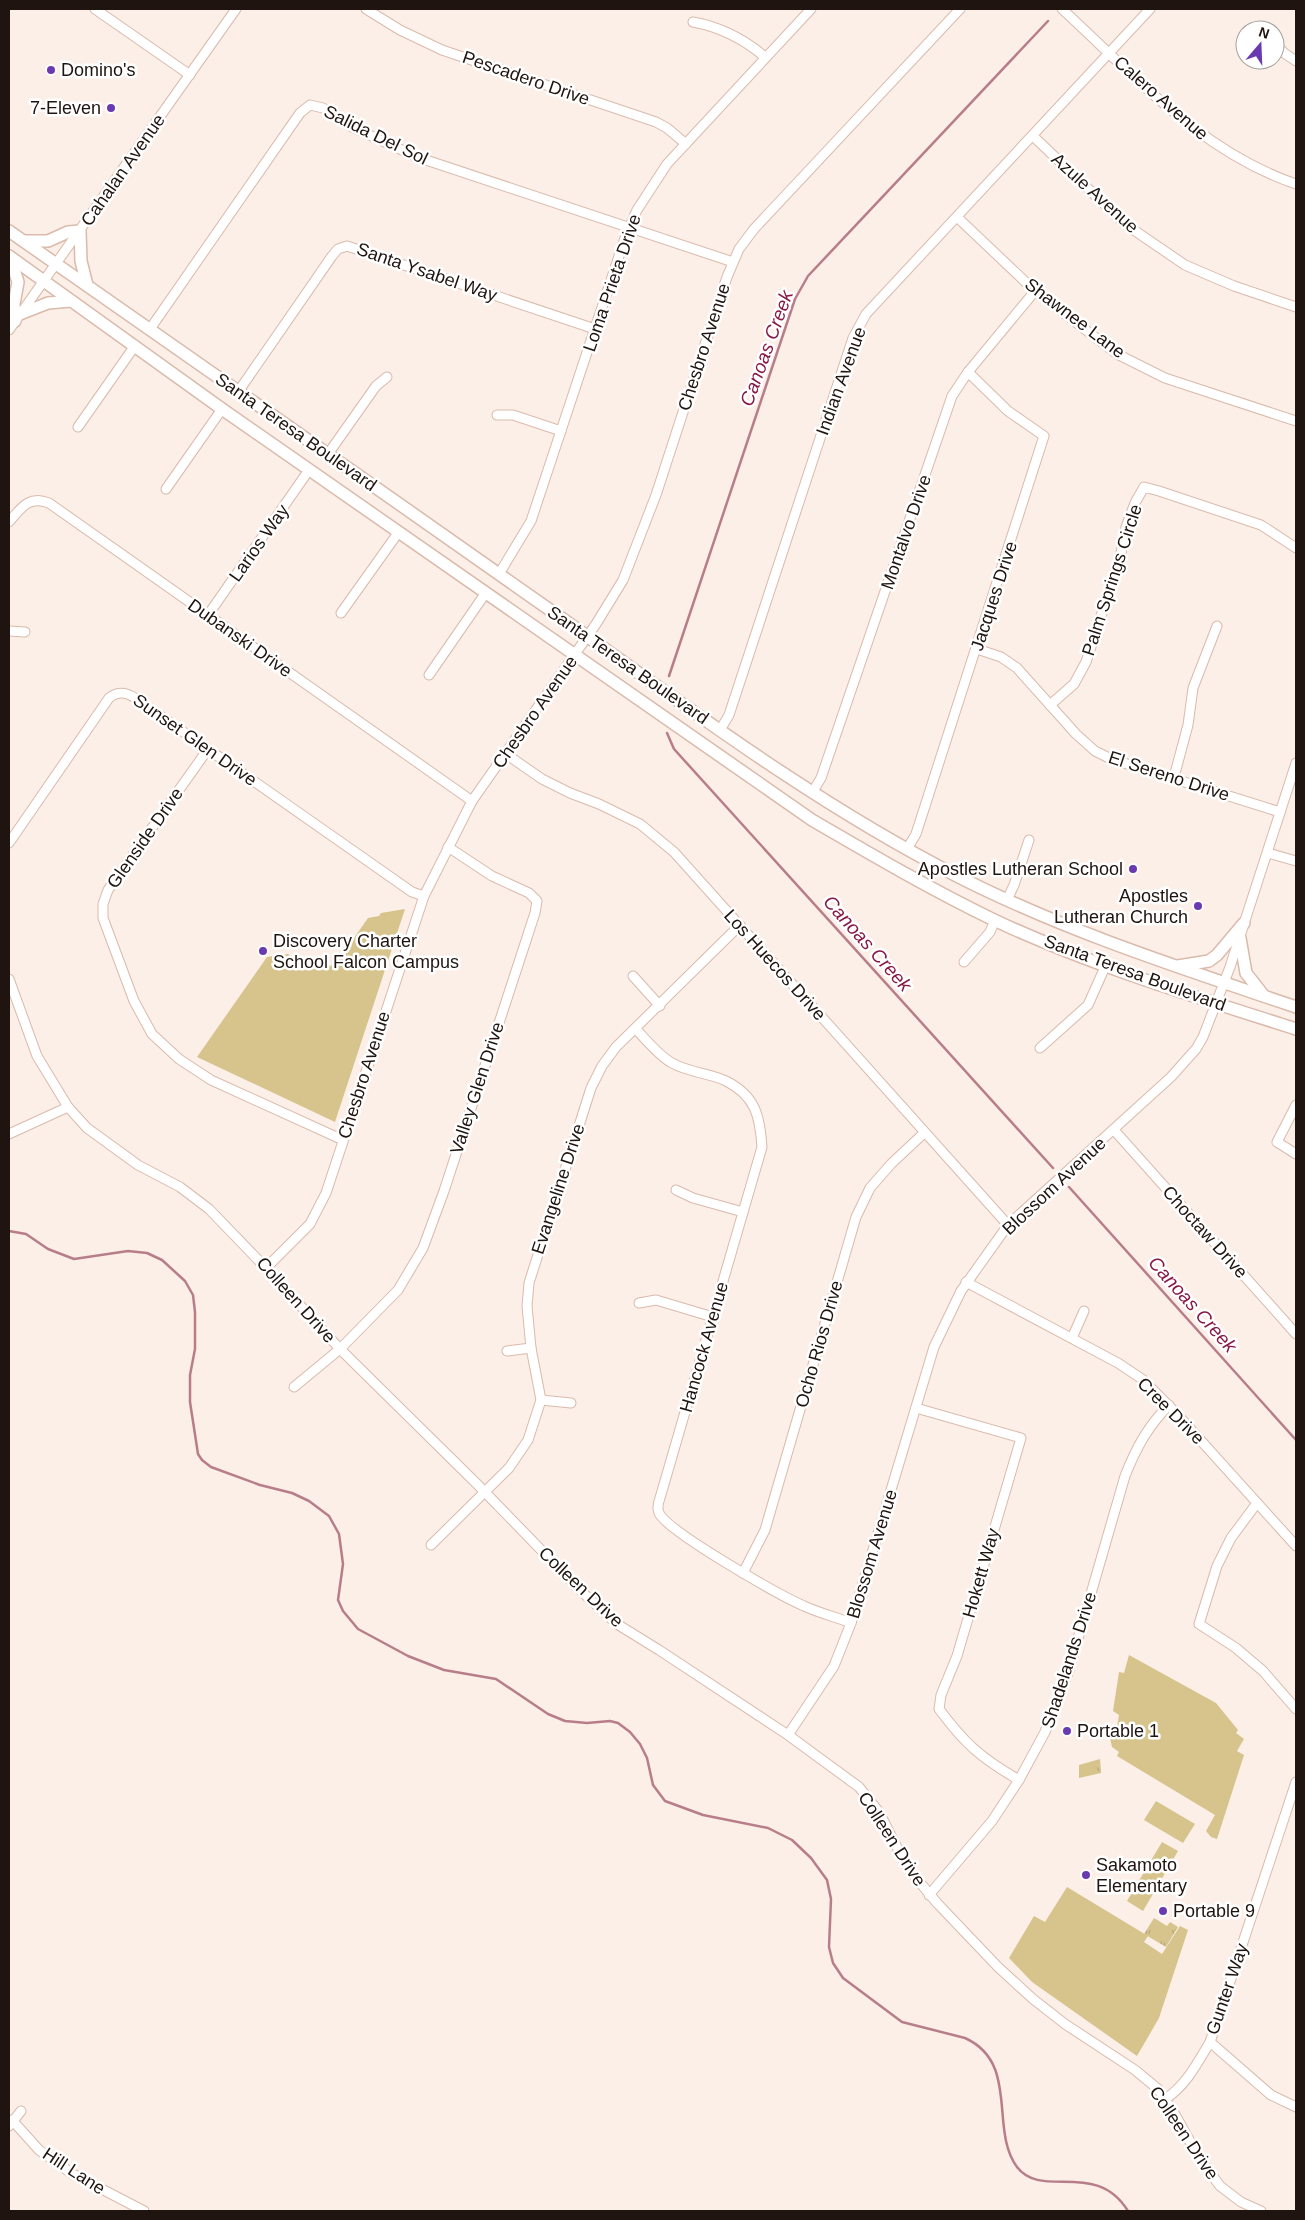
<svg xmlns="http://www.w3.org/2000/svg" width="1305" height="2220" font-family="Arial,sans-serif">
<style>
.grass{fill:#d6c48c}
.park{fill:url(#park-tufts)}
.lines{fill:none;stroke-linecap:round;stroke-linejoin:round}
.stream{stroke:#b77e8a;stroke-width:2.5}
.minor-casing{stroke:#dabaab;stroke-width:11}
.major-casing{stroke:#dabaab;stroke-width:14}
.minor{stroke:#fff;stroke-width:9}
.major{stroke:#fff;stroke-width:11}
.poi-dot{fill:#6839b1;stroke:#fff;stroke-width:2}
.labels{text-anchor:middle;stroke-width:5;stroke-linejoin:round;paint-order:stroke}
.poi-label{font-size:18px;fill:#1f140f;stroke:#fff;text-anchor:start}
.street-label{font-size:18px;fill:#1f140f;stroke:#fff}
.water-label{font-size:19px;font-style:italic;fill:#871944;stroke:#fff}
</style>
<defs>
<pattern id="park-tufts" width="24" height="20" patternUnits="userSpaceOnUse" patternTransform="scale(1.25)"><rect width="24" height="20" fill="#d6c48c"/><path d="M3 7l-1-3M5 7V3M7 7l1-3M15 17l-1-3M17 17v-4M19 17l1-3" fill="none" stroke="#b7a878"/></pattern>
</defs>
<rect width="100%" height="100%" fill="#fcefe8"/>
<g class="grass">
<path d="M 405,909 L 335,1122 L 197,1057 L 267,957 L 288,954 L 309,969 L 335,965 L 368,918 L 379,916 L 381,913 Z"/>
<path d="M 1129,1655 L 1216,1703 L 1238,1730 L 1236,1733 L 1244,1739 L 1237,1751 L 1244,1755 L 1217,1839 L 1211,1837 L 1206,1831 L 1215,1815 L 1117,1756 L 1119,1752 L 1112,1747 L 1110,1738 L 1117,1727 L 1119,1715 L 1113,1711 L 1119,1672 L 1124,1673 Z"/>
<path d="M 1156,1801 L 1195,1824 L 1183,1843 L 1144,1820 Z"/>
<path d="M 1162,1842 L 1178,1851 L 1143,1911 L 1127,1901 Z"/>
<path d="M 1067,1887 L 1148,1936 L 1144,1942 L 1162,1954 L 1180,1926 L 1188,1930 L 1159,2018 L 1137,2056 L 1032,1982 L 1009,1958 L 1034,1916 L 1045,1922 Z"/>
</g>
<g class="park">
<path d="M 1100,1759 L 1101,1773 L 1079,1778 L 1079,1765 Z"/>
<path d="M 1154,1918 L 1167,1926 L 1170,1922 L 1178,1927 L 1166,1947 L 1144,1934 Z"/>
</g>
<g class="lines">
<g class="stream">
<path d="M 669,676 L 795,299 L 808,276 L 1048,21"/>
<path d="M 667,733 L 674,749 L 1053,1168"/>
<path d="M 1069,1187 L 1296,1440"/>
<path d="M 9,1231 L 26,1234 L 48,1249 L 74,1259 L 128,1251 L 147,1253 L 162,1260 L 185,1281 L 193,1295 L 195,1312 L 195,1349 L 190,1375 L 190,1402 L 198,1454 L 202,1460 L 211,1467 L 260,1485 L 292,1493 L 309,1501 L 329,1516 L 339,1534 L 343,1564 L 338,1600 L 343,1611 L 358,1629 L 408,1656 L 444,1670 L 496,1679 L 548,1714 L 565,1721 L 587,1723 L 610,1721 L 618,1723 L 630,1732 L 640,1744 L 647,1758 L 653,1785 L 665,1801 L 703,1815 L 768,1828 L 792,1840 L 811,1858 L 827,1880 L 831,1899 L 829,1947 L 833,1963 L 843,1978 L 902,2022 L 965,2038 C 1020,2063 989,2129 1017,2167 C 1042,2200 1096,2159 1128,2211"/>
</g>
<g class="minor-casing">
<g id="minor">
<path d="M 95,9 L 190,75"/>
<path d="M 366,9 L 400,30 L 442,50 L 656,122 L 667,128 L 686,144"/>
<path d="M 1062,9 C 1134,75 1201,152 1296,184"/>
<path d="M 693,22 C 721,27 744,39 765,57"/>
<path d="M 1275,44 L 1284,53 L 1296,61"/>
<path d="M 1033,136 L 1125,224 L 1185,265 L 1234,286 L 1296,307"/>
<path d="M 957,217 L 1035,291 L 1117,354 L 1165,378 L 1296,421"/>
<path d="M 150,329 L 300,113 L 310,105 L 323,108 L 352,127 L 417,157 L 733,262"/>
<path d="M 9,330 L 236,9"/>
<path d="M 238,392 L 332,256 L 338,249 L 347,246 L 595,329"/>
<path d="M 497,415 L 513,415 L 561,431"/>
<path d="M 78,427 L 134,347"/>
<path d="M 328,454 L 376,386 L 387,377"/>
<path d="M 166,489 L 222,409"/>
<path d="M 9,522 C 21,508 29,495 49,503 L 472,801"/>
<path d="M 499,574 L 531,521 L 625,238 L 637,210 L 667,164 L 811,9"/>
<path d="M 341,613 L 398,533"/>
<path d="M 208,615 L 309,470"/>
<path d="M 9,631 L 25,632"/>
<path d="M 977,649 L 1001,657 L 1017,668 L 1076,734 L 1095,751 L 1111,759 L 1280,812"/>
<path d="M 429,675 L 485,594"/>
<path d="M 1050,705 L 1074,684 L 1086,662 L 1120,558 L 1126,527 L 1135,503 L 1144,487 L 1159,491 L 1261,525 L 1296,548"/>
<path d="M 720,730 L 729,715 L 853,338 L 866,314 L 1150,9"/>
<path d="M 208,749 L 108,890 L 103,904 L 103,918 L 134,1001 L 152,1034 L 179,1059 L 211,1080 L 343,1140"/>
<path d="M 506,754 L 542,779 L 570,793 L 599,804 L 640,824 L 674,852 L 1008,1225"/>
<path d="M 1174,777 L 1188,725 L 1193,688 L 1217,626"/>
<path d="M 812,793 L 821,778 L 952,396 L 968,372 L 1035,291"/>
<path d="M 9,843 L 109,698 C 118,691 126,692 135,698 L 412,892 L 424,896"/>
<path d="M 907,849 L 916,834 L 1044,436 L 1008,411 L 968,372"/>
<path d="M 1268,853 L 1296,861"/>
<path d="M 1007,900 L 1014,885 L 1029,840"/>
<path d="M 964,962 L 990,932 L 995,920"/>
<path d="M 633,976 L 660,1006"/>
<path d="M 9,979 L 37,1056 L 68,1107 L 87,1128 L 138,1165 L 180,1187 L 209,1209 L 266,1268 L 340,1349 L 477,1484 L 581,1591 L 617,1624 L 659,1650 L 788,1735 L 859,1787 L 879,1812 L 907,1867 L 937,1903 L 998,1967 L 1033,1999 L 1065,2024 L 1135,2070 L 1158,2089 L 1173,2111 L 1198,2156 L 1220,2186 L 1241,2202 L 1261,2211"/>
<path d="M 636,1029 C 646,1040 659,1056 672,1063 C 690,1073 710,1073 726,1081 C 756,1096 760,1117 762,1147 L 660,1498 C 658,1503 657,1508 659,1513 C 668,1532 781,1596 804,1606 C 819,1613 836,1617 851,1623"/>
<path d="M 1040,1048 L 1088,1005 L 1105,967"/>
<path d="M 1296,1105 L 1277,1142 L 1296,1154"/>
<path d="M 1114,1130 L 1296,1334"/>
<path d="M 9,1134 L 68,1107"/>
<path d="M 676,1190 L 693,1198 L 743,1212"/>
<path d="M 266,1268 L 310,1224 L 326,1193 L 424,896 L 472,801 L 596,624 L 623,580 L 656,495 L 727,277 L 739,249 L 754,229 L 960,9"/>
<path d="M 966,1282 L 1118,1363 L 1142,1379 L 1176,1413 L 1296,1546"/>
<path d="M 639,1303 L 656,1300 L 713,1317"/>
<path d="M 1072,1338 L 1084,1311"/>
<path d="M 507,1351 L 531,1348"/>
<path d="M 294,1387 L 340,1349 L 398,1290 L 423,1248 L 444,1191 L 535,913 L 537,901 L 529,893 L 492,876 L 448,847"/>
<path d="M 541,1400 L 571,1403"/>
<path d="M 916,1408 L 1021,1438 L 957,1656 L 941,1695 L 939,1709 C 965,1744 981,1758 1019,1780"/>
<path d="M 1257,1503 L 1231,1538 L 1217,1566 L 1199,1624 L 1236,1648 L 1263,1671 L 1296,1709"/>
<path d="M 431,1545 L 509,1468 L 528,1440 L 541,1400 L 531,1348 L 527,1306 L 529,1283 L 591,1088 L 602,1066 L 616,1047 L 740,925"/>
<path d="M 743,1573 L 765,1530 L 856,1217 L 870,1188 L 891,1164 L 924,1133"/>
<path d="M 788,1735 L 834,1666 L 851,1623 L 934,1347 L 961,1291 L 1008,1225 L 1171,1077 L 1196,1049 L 1203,1037 L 1230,967 L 1296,763"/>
<path d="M 929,1895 L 992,1821 L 1019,1780 L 1045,1732 L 1068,1673 L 1125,1476 C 1136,1448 1148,1426 1169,1405"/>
<path d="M 1210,2042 L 1271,2095 L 1296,2107"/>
<path d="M 1165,2099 C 1186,2086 1198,2062 1210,2042 L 1296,1782"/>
<path d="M 12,2120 L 39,2150 L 71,2173 L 144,2211"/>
<path d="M 9,2126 L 21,2111"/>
</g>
</g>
<g class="major-casing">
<g id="major">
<path d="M 9,231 C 189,357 370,483 550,610 C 682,703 812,802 957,876 C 1065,931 1181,968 1296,1007"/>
<path d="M 24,241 L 48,241 L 68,232 L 80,231 L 81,261 L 87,285"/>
<path d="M 9,256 L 222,409 L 812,820 C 872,855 932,890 994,920 C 1090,965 1196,997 1296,1029"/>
<path d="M 10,257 L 18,282 L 14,304 L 15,321"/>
<path d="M 20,314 L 48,303 L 71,301"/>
<path d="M 1240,938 L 1246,973 L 1264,996"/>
<path d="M 1178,966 L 1209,961 L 1217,955 L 1244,923"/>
</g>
</g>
<use href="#minor" class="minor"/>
<use href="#major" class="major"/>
</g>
<g class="poi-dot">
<circle cx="51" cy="70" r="5"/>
<circle cx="111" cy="108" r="5"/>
<circle cx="1133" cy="869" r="5"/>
<circle cx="1198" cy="906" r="5"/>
<circle cx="263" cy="951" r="5"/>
<circle cx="1067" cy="1731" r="5"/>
<circle cx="1086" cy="1875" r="5"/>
<circle cx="1163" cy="1911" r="5"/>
</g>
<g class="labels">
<g class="poi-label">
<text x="61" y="76">Domino's</text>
<text x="101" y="114" text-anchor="end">7-Eleven</text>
<text x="1123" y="875" text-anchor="end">Apostles Lutheran School</text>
<text x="1188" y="902" text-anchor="end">Apostles<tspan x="1188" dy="21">Lutheran Church</tspan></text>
<text x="273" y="947">Discovery Charter<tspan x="273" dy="21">School Falcon Campus</tspan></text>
<text x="1077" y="1737">Portable 1</text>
<text x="1096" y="1871">Sakamoto<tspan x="1096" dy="21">Elementary</tspan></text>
<text x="1173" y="1917">Portable 9</text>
</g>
<g class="street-label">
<text transform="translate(526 78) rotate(19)" y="6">Pescadero Drive</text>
<text transform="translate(1161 98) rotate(41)" y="6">Calero Avenue</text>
<text transform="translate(376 135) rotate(26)" y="6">Salida Del Sol</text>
<text transform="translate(123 170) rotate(-55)" y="6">Cahalan Avenue</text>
<text transform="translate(1095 193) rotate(42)" y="6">Azule Avenue</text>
<text transform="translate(427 272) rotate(19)" y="6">Santa Ysabel Way</text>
<text transform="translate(612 283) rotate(-71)" y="6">Loma Prieta Drive</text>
<text transform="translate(1075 318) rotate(37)" y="6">Shawnee Lane</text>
<text transform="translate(704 347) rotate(-72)" y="6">Chesbro Avenue</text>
<text transform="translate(841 381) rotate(-70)" y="6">Indian Avenue</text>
<text transform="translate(296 432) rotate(35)" y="6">Santa Teresa Boulevard</text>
<text transform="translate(906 532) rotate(-71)" y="6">Montalvo Drive</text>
<text transform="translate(259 543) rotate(-55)" y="6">Larios Way</text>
<text transform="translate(1112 580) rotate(-72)" y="6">Palm Springs Circle</text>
<text transform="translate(994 596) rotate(-72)" y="6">Jacques Drive</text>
<text transform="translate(240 638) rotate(35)" y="6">Dubanski Drive</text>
<text transform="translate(628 665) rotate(35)" y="6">Santa Teresa Boulevard</text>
<text transform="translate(535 712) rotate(-55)" y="6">Chesbro Avenue</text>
<text transform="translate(195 740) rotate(35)" y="6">Sunset Glen Drive</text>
<text transform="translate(1169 776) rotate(18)" y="6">El Sereno Drive</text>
<text transform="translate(145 838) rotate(-55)" y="6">Glenside Drive</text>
<text transform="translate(775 965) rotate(48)" y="6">Los Huecos Drive</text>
<text transform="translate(1135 973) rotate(20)" y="6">Santa Teresa Boulevard</text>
<text transform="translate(364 1075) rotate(-72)" y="6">Chesbro Avenue</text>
<text transform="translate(477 1088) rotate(-72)" y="6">Valley Glen Drive</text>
<text transform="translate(1054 1186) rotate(-43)" y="6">Blossom Avenue</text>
<text transform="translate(558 1189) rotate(-72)" y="6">Evangeline Drive</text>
<text transform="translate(1205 1232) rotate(48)" y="6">Choctaw Drive</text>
<text transform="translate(296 1300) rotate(48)" y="6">Colleen Drive</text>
<text transform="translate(819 1344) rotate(-74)" y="6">Ocho Rios Drive</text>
<text transform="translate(704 1347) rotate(-74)" y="6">Hancock Avenue</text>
<text transform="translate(1171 1411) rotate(45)" y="6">Cree Drive</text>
<text transform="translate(872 1554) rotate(-73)" y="6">Blossom Avenue</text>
<text transform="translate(981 1573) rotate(-74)" y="6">Hokett Way</text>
<text transform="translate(581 1587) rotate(43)" y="6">Colleen Drive</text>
<text transform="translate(1069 1660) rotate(-72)" y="6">Shadelands Drive</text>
<text transform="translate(892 1839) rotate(57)" y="6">Colleen Drive</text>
<text transform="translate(1227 1989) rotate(-71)" y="6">Gunter Way</text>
<text transform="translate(1184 2133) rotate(56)" y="6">Colleen Drive</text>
<text transform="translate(74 2171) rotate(33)" y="6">Hill Lane</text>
</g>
<g class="water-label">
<text transform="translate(766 348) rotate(-70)" y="7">Canoas Creek</text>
<text transform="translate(868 943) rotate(48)" y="7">Canoas Creek</text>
<text transform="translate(1193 1304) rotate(48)" y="7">Canoas Creek</text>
</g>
</g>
<rect width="1305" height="2220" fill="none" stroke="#1f140f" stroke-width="20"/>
<g transform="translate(1260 45) rotate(19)"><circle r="24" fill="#ffffff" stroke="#a5a19f"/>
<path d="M0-4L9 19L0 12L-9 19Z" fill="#6839b1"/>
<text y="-8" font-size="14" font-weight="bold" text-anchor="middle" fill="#1f140f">N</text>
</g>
</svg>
